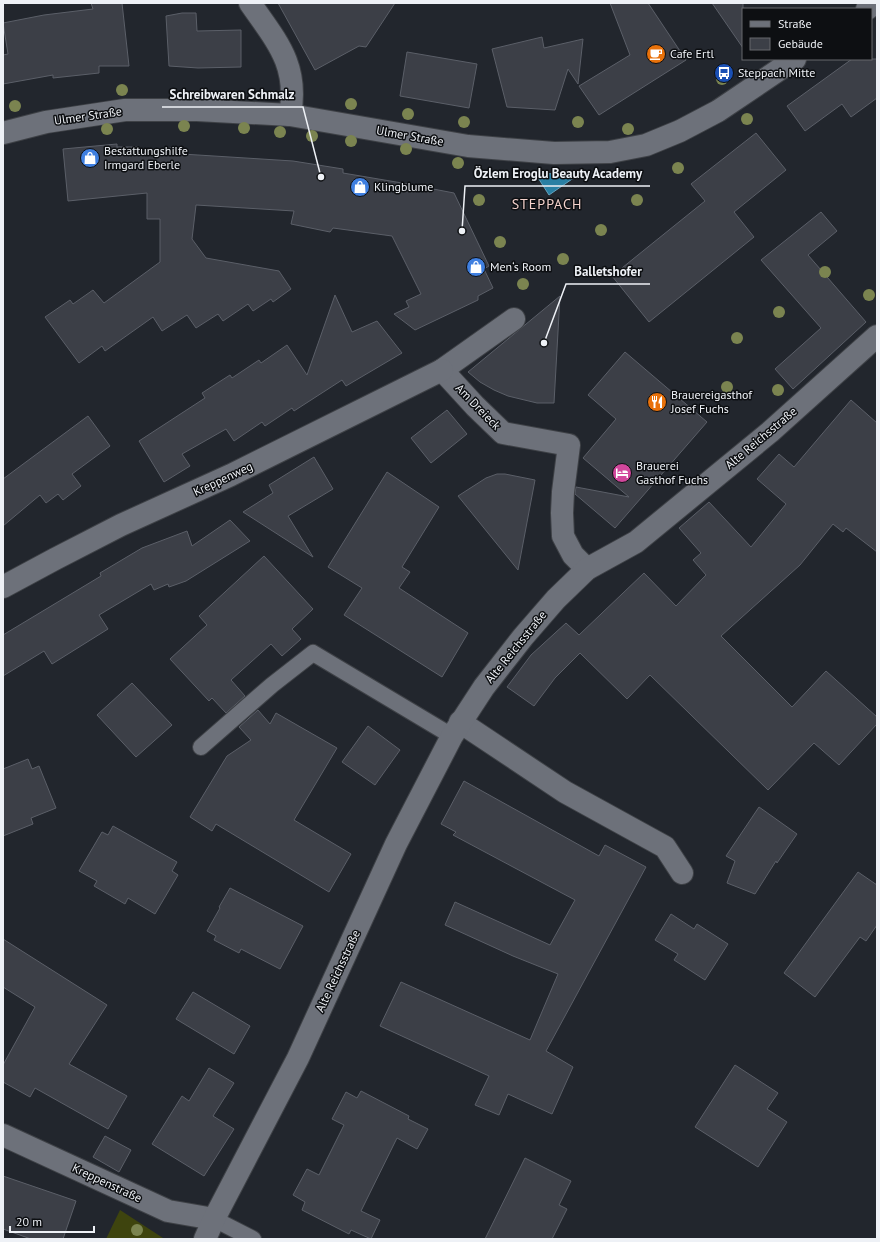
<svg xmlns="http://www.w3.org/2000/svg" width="880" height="1242" font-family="'PT Sans',sans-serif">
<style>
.green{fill:#3e440e}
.water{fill:#297fa3;stroke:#64a1bc}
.building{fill:#3c3f47;stroke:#5b5f68}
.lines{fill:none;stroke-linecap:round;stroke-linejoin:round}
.service-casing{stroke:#3e4146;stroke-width:18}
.minor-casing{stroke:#3e4146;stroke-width:24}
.tertiary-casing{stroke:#3e4146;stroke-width:24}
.service{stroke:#6d717a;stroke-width:16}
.minor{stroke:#6d717a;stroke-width:22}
.tertiary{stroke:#6d717a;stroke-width:22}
.tree{fill:#7b8450}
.labels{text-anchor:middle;stroke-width:3;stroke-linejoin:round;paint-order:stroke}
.poi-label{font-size:12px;fill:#eef1f6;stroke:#0d0f12;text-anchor:start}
.street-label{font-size:12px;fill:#eef1f6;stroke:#0d0f12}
.quarter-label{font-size:14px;letter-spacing:1px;fill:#f4d2cc;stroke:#0d0f12}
.leader{fill:none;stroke:#eef1f6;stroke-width:1.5}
.callout-dot{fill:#eef1f6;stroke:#0d0f12;stroke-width:1.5}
.callout-label{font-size:13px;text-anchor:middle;font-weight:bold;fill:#eef1f6;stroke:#0d0f12;stroke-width:3;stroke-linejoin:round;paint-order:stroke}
</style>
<rect width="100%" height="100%" fill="#22262d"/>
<path class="green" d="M 120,1210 L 163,1238 L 163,1239 L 106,1239 Z"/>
<path class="water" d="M 535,173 L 578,175 L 549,195 Z"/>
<g class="building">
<path d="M 91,3 L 122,3 L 129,66 L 99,66 L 99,73 L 53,78 L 53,75 L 3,84 L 3,55 L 8,54 L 3,23 L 44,15 L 93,9 Z"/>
<path d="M 278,3 L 395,3 L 366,47 L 359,46 L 315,70 Z"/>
<path d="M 610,3 L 648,3 L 686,60 L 599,115 L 579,86 L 630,55 Z"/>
<path d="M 712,3 L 743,3 L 743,48 Z"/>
<path d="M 182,13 L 196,13 L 197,31 L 241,30 L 241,67 L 198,68 L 169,66 L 166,16 Z"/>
<path d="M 542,37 L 544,48 L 583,39 L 578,84 L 568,69 L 555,110 L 507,107 L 492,49 Z"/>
<path d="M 407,52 L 477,64 L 469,108 L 400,96 Z"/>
<path d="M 852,59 L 877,59 L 877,98 L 851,117 L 842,104 L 805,131 L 787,106 Z"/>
<path d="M 756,133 L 786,170 L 734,212 L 754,237 L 649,322 L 612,276 L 705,201 L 691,184 Z"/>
<path d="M 117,144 L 117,147 L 138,147 L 138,151 L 182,147 L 182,154 L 293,161 L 343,169 L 343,173 L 402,183 L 454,193 L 489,266 L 484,269 L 493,288 L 478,296 L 478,300 L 415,330 L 394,314 L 409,307 L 406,301 L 421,294 L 392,236 L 333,228 L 330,232 L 291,224 L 294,211 L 196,205 L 192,239 L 206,258 L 279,271 L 291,289 L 273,302 L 271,299 L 253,311 L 248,304 L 223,321 L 218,314 L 196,328 L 187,315 L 162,331 L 153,317 L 105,351 L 102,346 L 79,363 L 45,317 L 70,300 L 73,304 L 93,290 L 104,303 L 160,262 L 160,219 L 147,219 L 147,193 L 68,201 L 63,149 Z"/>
<path d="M 821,212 L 837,231 L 808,255 L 866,322 L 793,389 L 775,369 L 821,328 L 761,260 Z"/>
<path d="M 335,295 L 352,332 L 377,321 L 402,353 L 346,386 L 342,380 L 294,411 L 292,408 L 265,426 L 262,422 L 234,441 L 226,429 L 182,454 L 190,466 L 164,482 L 139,441 L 205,398 L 202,393 L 230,375 L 232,378 L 259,360 L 261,363 L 287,345 L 307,375 Z"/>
<path d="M 560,296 L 554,403 L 537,403 L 508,396 L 494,390 L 480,382 L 468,372 Z"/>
<path d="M 625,352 L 707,422 L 615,528 L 575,494 L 575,493 L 576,487 L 629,497 L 583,458 L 616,419 L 588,395 Z"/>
<path d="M 851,400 L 877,423 L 877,552 L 846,528 L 843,532 L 833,524 L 800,565 L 721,636 L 792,707 L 826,671 L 877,717 L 877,724 L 839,765 L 814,743 L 768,790 L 650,675 L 627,699 L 580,653 L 555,678 L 534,706 L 507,687 L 531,655 L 566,623 L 579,635 L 644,573 L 676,606 L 706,575 L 693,560 L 701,553 L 679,528 L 709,502 L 751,547 L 786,504 L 757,479 L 779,454 L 794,467 Z"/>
<path d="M 447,410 L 467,434 L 431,463 L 411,438 Z"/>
<path d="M 88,416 L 110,446 L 72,474 L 81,486 L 63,500 L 58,494 L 46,503 L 40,495 L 3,526 L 3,479 Z"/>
<path d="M 314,457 L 333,489 L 288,516 L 313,557 L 243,512 L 273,493 L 269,485 Z"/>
<path d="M 387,472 L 439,507 L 402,567 L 410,572 L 399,588 L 468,633 L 442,677 L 344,615 L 362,588 L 328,567 Z"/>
<path d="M 497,474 L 505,474 L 535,480 L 518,570 L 458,496 L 486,478 Z"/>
<path d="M 230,520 L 250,541 L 186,581 L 169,587 L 168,584 L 154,590 L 151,584 L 99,615 L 108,629 L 52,664 L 44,651 L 3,676 L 3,635 L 101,576 L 100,573 L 142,548 L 187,531 L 192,546 Z"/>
<path d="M 264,556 L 313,609 L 292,629 L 301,639 L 282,656 L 271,644 L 231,680 L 245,696 L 226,713 L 212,698 L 209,701 L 170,659 L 207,625 L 199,616 Z"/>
<path d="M 132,683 L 172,725 L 136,757 L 97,715 Z"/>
<path d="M 258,710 L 270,724 L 276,713 L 337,748 L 294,820 L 351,854 L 329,892 L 216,824 L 212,831 L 190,817 L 227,756 L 251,740 L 239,727 Z"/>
<path d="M 368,726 L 400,750 L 375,785 L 342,762 Z"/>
<path d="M 28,759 L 32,769 L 39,766 L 56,808 L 31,818 L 33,824 L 3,836 L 3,769 Z"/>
<path d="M 464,781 L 599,856 L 605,845 L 646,867 L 546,1051 L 573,1067 L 552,1114 L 508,1094 L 499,1115 L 475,1105 L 489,1076 L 380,1026 L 401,982 L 530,1040 L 558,974 L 513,956 L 445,925 L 455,902 L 550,945 L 575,900 L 453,835 L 456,832 L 441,824 Z"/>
<path d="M 759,807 L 797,834 L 777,863 L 776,861 L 755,894 L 727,883 L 735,861 L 726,856 Z"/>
<path d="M 113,826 L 177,862 L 172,871 L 178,875 L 155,914 L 128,898 L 125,904 L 94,886 L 97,881 L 79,871 L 102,832 L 108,835 Z"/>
<path d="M 858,872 L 877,885 L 877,925 L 866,941 L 860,937 L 815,997 L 784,973 Z"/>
<path d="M 230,888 L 303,926 L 280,969 L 241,949 L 239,953 L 214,940 L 216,936 L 207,931 L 220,908 L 219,907 Z"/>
<path d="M 671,914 L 694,929 L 697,924 L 728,944 L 705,980 L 674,960 L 678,954 L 655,940 Z"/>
<path d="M 3,939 L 107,1005 L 69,1064 L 127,1096 L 108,1129 L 35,1088 L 30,1097 L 3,1082 L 3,1065 L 35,1007 L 3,987 Z"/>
<path d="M 193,992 L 250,1026 L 234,1054 L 176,1019 Z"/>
<path d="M 735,1065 L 778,1093 L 767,1109 L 787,1122 L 758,1167 L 695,1127 Z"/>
<path d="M 209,1068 L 234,1083 L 213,1116 L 234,1129 L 204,1176 L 152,1144 L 182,1096 L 189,1101 Z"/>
<path d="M 361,1091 L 409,1116 L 408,1119 L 428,1129 L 417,1149 L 397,1138 L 361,1211 L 380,1220 L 371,1239 L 351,1230 L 349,1234 L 302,1210 L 305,1202 L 293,1195 L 307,1169 L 319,1175 L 344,1125 L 332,1119 L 346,1092 L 357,1098 Z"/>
<path d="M 105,1136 L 131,1150 L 119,1172 L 93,1157 Z"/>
<path d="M 525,1158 L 571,1181 L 559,1205 L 567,1209 L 552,1239 L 485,1239 Z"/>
<path d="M 3,1176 L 76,1201 L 63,1239 L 31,1239 L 3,1229 Z"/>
</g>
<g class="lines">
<g class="service-casing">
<g id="service">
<path d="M 201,747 L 272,685 L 313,653 L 452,736"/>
<path d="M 214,1219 L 253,1239"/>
</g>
</g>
<g class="minor-casing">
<g id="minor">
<path d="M 250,3 C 277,42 299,65 290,115"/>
<path d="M 514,319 L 442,370 L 475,406 L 503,433 L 569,445 L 563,492 L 562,513 L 563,536 L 573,555 L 587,569"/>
<path d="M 3,587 L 55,559 L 121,525 L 231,475 L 442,370"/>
<path d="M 460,722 L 565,792 L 665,847 L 682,873"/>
<path d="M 3,1135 L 168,1211 L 214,1219"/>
<path d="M 205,1239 L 214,1219 L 298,1058 L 396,844 L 452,736 L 484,687 L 523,637 L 556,599 L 587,569 L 636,542 L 770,432 L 877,336"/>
</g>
</g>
<g class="tertiary-casing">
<g id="tertiary">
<path d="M 867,9 L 875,3"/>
<path d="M 3,133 L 46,122 L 125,110 L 197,110 L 290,115 L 468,146 L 554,153 L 610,152 L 646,145 L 680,131 L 718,111 L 795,59"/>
</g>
</g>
<use href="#service" class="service"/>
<use href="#minor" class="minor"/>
<use href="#tertiary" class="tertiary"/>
</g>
<g class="tree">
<circle cx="722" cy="79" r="6"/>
<circle cx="122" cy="90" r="6"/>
<circle cx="351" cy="104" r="6"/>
<circle cx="15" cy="106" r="6"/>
<circle cx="408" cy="114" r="6"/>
<circle cx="747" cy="119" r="6"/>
<circle cx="464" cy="122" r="6"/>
<circle cx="578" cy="122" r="6"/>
<circle cx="184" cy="126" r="6"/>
<circle cx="244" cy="128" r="6"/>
<circle cx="107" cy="129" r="6"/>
<circle cx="628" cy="129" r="6"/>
<circle cx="280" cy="132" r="6"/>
<circle cx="312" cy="136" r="6"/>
<circle cx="351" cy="141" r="6"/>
<circle cx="406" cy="149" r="6"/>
<circle cx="458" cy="163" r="6"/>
<circle cx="678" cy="168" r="6"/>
<circle cx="479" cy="200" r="6"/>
<circle cx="637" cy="200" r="6"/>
<circle cx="601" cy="230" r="6"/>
<circle cx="500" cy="242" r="6"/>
<circle cx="563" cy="259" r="6"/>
<circle cx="825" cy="272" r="6"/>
<circle cx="523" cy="284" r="6"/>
<circle cx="869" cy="295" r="6"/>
<circle cx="779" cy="312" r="6"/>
<circle cx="737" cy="338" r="6"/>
<circle cx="727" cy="387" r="6"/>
<circle cx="778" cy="390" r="6"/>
<circle cx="137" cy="1230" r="6"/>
</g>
<defs>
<g id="cafe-disc" transform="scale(1)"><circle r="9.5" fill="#e8710a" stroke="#0d0f12"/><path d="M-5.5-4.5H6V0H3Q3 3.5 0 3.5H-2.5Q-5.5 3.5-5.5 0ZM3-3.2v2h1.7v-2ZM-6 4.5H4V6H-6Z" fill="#fff"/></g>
<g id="bus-disc" transform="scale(1)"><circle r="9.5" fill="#1a4fb4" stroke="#0d0f12"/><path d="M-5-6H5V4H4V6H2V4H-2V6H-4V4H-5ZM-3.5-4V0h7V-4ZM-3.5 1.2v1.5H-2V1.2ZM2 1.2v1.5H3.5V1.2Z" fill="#fff"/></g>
<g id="shop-disc" transform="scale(1)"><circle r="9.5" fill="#3f7fe0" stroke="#0d0f12"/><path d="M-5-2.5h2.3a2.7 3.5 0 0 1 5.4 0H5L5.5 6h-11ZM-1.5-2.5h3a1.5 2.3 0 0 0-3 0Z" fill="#fff"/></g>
<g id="restaurant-disc" transform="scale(1)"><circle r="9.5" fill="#e8710a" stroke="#0d0f12"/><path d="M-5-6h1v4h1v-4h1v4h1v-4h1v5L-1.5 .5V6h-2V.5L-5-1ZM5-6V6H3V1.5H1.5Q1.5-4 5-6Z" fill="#fff"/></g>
<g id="hotel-disc" transform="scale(1)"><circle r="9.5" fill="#d1479c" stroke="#0d0f12"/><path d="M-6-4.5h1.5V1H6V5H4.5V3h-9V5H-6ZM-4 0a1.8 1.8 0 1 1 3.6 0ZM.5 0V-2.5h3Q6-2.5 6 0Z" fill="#fff"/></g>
</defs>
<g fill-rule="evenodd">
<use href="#cafe-disc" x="656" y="54"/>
<use href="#bus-disc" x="724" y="73"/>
<use href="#shop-disc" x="90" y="158"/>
<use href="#shop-disc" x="360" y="187"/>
<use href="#shop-disc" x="476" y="267"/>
<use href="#restaurant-disc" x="657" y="402"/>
<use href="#hotel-disc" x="622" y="473"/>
</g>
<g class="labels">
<g class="poi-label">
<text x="670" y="58">Cafe Ertl</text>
<text x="738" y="77">Steppach Mitte</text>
<text x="104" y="155">Bestattungshilfe<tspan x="104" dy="14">Irmgard Eberle</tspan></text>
<text x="374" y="191">Klingblume</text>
<text x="490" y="271">Men‘s Room</text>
<text x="671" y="399">Brauereigasthof<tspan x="671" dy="14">Josef Fuchs</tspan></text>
<text x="636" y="470">Brauerei<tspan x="636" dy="14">Gasthof Fuchs</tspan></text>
</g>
<g class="street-label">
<text transform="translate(88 116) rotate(-8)" y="4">Ulmer Straße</text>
<text transform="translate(410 136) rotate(10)" y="4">Ulmer Straße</text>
<text transform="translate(478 407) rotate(46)" y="4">Am Dreieck</text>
<text transform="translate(761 438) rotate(-40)" y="4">Alte Reichsstraße</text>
<text transform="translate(223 479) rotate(-25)" y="4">Kreppenweg</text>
<text transform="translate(516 647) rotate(-51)" y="4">Alte Reichsstraße</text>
<text transform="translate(338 971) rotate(-65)" y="4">Alte Reichsstraße</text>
<text transform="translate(107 1183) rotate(25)" y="4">Kreppenstraße</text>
</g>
<g class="quarter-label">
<text x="547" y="209">STEPPACH</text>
</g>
</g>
<path class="leader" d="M321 177L303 107H162M462 231L465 186H650M544 343L566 284H650"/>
<g class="callout-dot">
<circle cx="321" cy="177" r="4"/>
<circle cx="462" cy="231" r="4"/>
<circle cx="544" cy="343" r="4"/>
</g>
<g class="callout-label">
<text x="232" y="99">Schreibwaren Schmalz</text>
<text x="558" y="178">Özlem Eroglu Beauty Academy</text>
<text x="608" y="276">Balletshofer</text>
</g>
<rect width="880" height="1242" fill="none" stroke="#eef1f6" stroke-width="8"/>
<rect x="742" y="8" width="130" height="52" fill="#0d0f12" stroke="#67696d"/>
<rect x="750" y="21" width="20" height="6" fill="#6d717a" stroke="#67696d"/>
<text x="778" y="28" font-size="12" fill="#eef1f6">Straße</text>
<rect x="750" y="38" width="20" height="12" fill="#3c3f47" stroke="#67696d"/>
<text x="778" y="48" font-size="12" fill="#eef1f6">Gebäude</text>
<path d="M10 1226v6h84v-6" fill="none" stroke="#eef1f6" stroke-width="2"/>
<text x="16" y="1226" font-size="12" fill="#eef1f6" stroke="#0d0f12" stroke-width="3" paint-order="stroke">20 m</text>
</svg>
